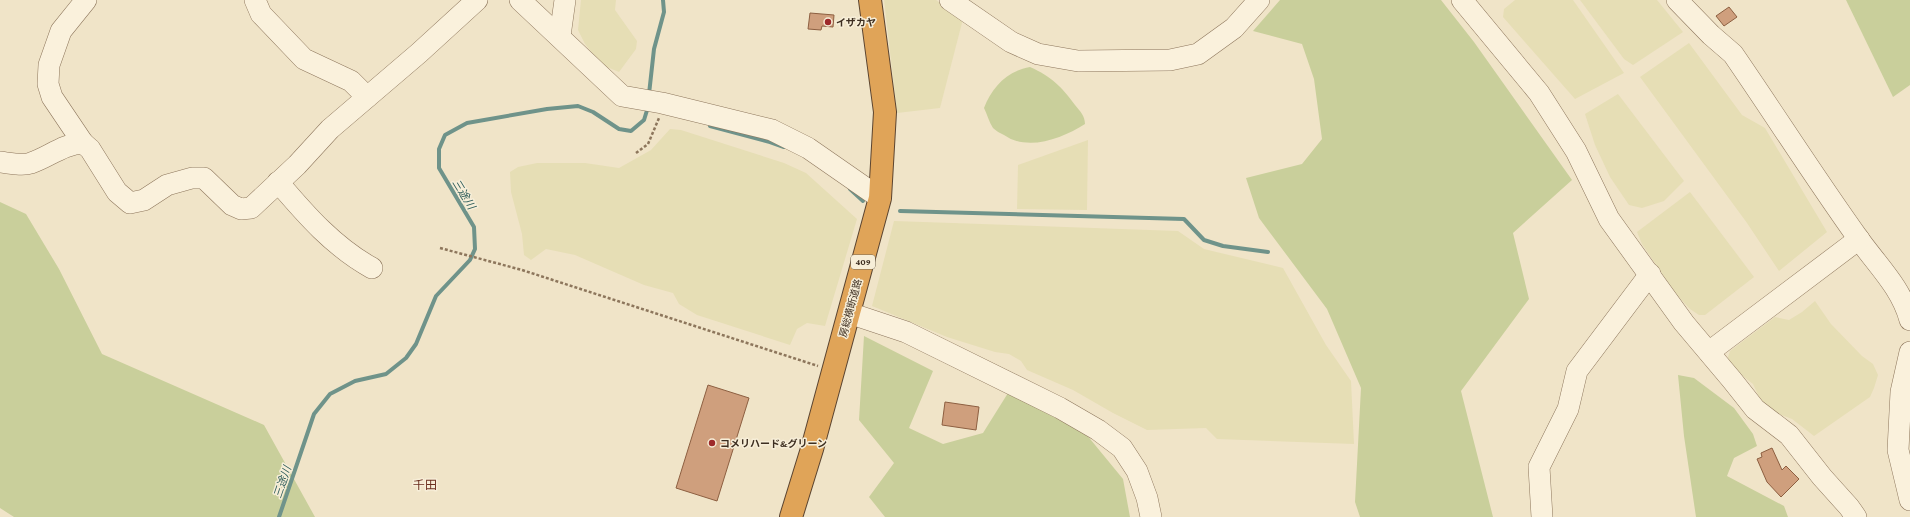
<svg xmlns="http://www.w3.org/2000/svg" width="1910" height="517" font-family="'Crimson Pro','Noto Sans JP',serif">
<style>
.farmland{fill:#e6deb5}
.green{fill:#c9cf9b}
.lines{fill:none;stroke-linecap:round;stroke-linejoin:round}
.stream{stroke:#6f938a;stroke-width:4}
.building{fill:#cf9f7d;stroke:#8d5f41}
.minor-casing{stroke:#8d765c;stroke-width:22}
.highway-casing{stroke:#5b4430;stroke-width:24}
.path{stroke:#8d765c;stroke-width:2.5;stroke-dasharray:3 2;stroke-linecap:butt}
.minor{stroke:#faf1dc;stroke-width:21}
.highway{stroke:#e0a458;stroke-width:22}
.poi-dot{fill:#9e2a2b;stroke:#f7eed8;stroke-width:1.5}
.labels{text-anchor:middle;stroke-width:3;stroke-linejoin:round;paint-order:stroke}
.shield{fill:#f7eed8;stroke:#756857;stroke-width:1}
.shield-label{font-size:9px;font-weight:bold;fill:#3d2e20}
.poi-label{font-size:10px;font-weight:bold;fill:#3d2e20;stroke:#f7eed8;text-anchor:start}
.street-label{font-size:10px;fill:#3d2e20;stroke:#f7eed8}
.water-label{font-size:11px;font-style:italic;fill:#2f5d5a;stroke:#f7eed8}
.quarter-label{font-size:12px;fill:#6b2e1e;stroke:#f7eed8}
</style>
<rect width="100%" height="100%" fill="#f0e4c8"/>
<g class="farmland">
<path d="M 581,0 L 616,0 L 615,10 L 637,41 L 636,49 L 619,72 L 602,65 L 585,44 L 578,30 Z"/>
<path d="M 884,0 L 936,0 L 963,19 L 940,108 L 897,113 Z"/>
<path d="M 1515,0 L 1573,0 L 1624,73 L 1575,99 L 1503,17 L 1504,9 Z"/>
<path d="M 1580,0 L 1657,0 L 1683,32 L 1633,65 L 1624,59 Z"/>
<path d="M 1689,43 L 1742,115 L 1765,128 L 1827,232 L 1779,271 L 1747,223 L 1640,77 Z"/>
<path d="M 1618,94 L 1684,181 L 1664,201 L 1642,208 L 1629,205 L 1610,177 L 1595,145 L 1585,114 Z"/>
<path d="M 670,129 L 681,130 L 784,163 L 806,173 L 857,219 L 825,326 L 807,323 L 797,329 L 790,345 L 697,315 L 679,304 L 673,293 L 644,285 L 575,255 L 546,249 L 531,260 L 524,255 L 522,234 L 511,192 L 510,172 L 518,167 L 537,163 L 585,163 L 619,168 L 651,150 Z"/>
<path d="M 1088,140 L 1087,210 L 1017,209 L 1018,165 Z"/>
<path d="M 1690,192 L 1754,277 L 1705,315 L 1699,315 L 1690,309 L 1675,293 L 1642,244 L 1637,232 Z"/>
<path d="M 894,221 L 1178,231 L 1204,249 L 1283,268 L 1326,345 L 1351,381 L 1354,444 L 1217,439 L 1206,428 L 1147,430 L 1113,413 L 1073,390 L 1027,370 L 1021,361 L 1009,354 L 995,352 L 947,337 L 872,306 Z"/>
<path d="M 1815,301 L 1831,324 L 1862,356 L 1873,364 L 1878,375 L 1874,388 L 1870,397 L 1814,436 L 1792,419 L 1771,411 L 1760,399 L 1753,384 L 1726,363 L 1730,351 L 1775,317 L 1789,320 L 1802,312 Z"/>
</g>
<g class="green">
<path d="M 1280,0 L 1441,0 L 1474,42 L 1572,180 L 1513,233 L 1529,299 L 1461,391 L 1493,517 L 1360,517 L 1355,502 L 1361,388 L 1327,309 L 1259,218 L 1246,178 L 1302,164 L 1322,139 L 1314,79 L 1302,44 L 1253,31 Z"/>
<path d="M 1846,0 L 1910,0 L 1910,85 L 1893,97 Z"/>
<path d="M 1030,67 C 1052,77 1061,86 1075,105 C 1080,111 1085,116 1085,124 C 1063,138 1028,152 1004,135 C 1000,133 996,131 993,128 C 989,122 987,114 984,108 C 992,87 1007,71 1030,67 Z"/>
<path d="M 0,202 L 26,214 L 59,269 L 102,354 L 264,425 L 315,517 L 14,517 L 0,508 Z"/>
<path d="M 864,336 L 933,371 L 909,428 L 943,444 L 983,433 L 1008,393 L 1086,434 L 1123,479 L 1130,517 L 885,517 L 869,497 L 894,463 L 859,420 Z"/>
<path d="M 1678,375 L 1694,378 L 1734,408 L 1753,434 L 1757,446 L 1734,458 L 1727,476 L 1784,506 L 1788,517 L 1696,517 L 1684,436 Z"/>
</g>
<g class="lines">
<g class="stream">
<path d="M 649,94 L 654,49 L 664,12 L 663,0"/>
<path d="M 710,126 L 770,142 L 784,147"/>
<path d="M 850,189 L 863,201"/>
<path d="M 900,211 L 1184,219 L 1204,240 L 1223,246 L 1268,252"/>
<path d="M 279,517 L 314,414 L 330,394 L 355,381 L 386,374 L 406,358 L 416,344 L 436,296 L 470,260 L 475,249 L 474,227 L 439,168 L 439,149 L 445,135 L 467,123 L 547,109 L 578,106 L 593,112 L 619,129 L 631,131 L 644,120 L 648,107"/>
</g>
</g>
<g class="building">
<path d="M 1729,7 L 1737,17 L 1724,26 L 1716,16 Z"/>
<path d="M 810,13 L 834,15 L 833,27 L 822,26 L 821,30 L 808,29 Z"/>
<path d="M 708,385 L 749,398 L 717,501 L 676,488 Z"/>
<path d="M 945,402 L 979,407 L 976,430 L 942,425 Z"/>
<path d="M 1772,448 L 1782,470 L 1786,466 L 1799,479 L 1781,497 L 1767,482 L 1757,459 L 1762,457 L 1761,453 Z"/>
</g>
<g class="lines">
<g class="minor-casing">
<g id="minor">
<path d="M 255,0 L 261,14 L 304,59 L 351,81 L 367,97"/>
<path d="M 520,0 L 622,96 L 662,103 L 772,130 L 808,148 L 880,198"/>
<path d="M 950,0 L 1011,42 L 1038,54 L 1078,61 L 1170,60 L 1198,54 L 1234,28 L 1259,0"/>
<path d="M 1462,0 L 1539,93 L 1576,151 L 1609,219 L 1684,323 L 1732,380 L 1755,409 L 1789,435 L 1822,477 L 1849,507 L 1856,517"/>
<path d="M 1677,0 L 1711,35 L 1733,54 C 1775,115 1815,178 1858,238 C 1877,265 1901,287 1910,320"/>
<path d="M 560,36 L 565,0"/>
<path d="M 83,143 L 52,97 L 48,84 L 49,65 L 61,31 L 86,0"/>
<path d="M 0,162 C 9,163 23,166 31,163 C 49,157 63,144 83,143 L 90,149 L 117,192 L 130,203 L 144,200 L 167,185 L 192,178 L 204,178 L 232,205 L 241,209 L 251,208 L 297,165 L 330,129 L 419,53 L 477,0"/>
<path d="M 278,182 C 306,215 334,247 372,268"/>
<path d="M 849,313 L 906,332 L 1060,408 L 1098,430 L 1122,448 L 1137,471 L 1147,498 L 1151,517"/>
<path d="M 1709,352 L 1859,239"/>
<path d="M 1910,352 L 1901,392 L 1898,450 L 1910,500"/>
<path d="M 1542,517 L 1539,467 L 1568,409 L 1577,371 L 1650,274"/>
</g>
</g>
<g class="highway-casing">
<path id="highway" d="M 791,517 L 812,449 L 880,198 L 885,112 L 870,0"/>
</g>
<g class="path">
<path d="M 636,153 L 648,144 L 659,118"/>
<path d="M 440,248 L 522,270 L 818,366"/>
</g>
<use href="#minor" class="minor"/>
<use href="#highway" class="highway"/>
</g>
<g class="poi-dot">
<circle cx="828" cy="22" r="4"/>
<circle cx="712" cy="443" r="4"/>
</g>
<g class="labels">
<rect class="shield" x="851" y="255" width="24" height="14" rx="3"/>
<g class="shield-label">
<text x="863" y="265">409</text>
</g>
<g class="poi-label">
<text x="836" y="26">イザカヤ</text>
<text x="720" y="447">コメリハード&amp;グリーン</text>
</g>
<g class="street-label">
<text transform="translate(850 308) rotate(-75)" y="4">房総横断道路</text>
</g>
<g class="water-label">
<text transform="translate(464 194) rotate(59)" y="4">三途川</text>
<text transform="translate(282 482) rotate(-71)" y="4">三途川</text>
</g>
<g class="quarter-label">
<text x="425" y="489">千田</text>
</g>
</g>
</svg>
